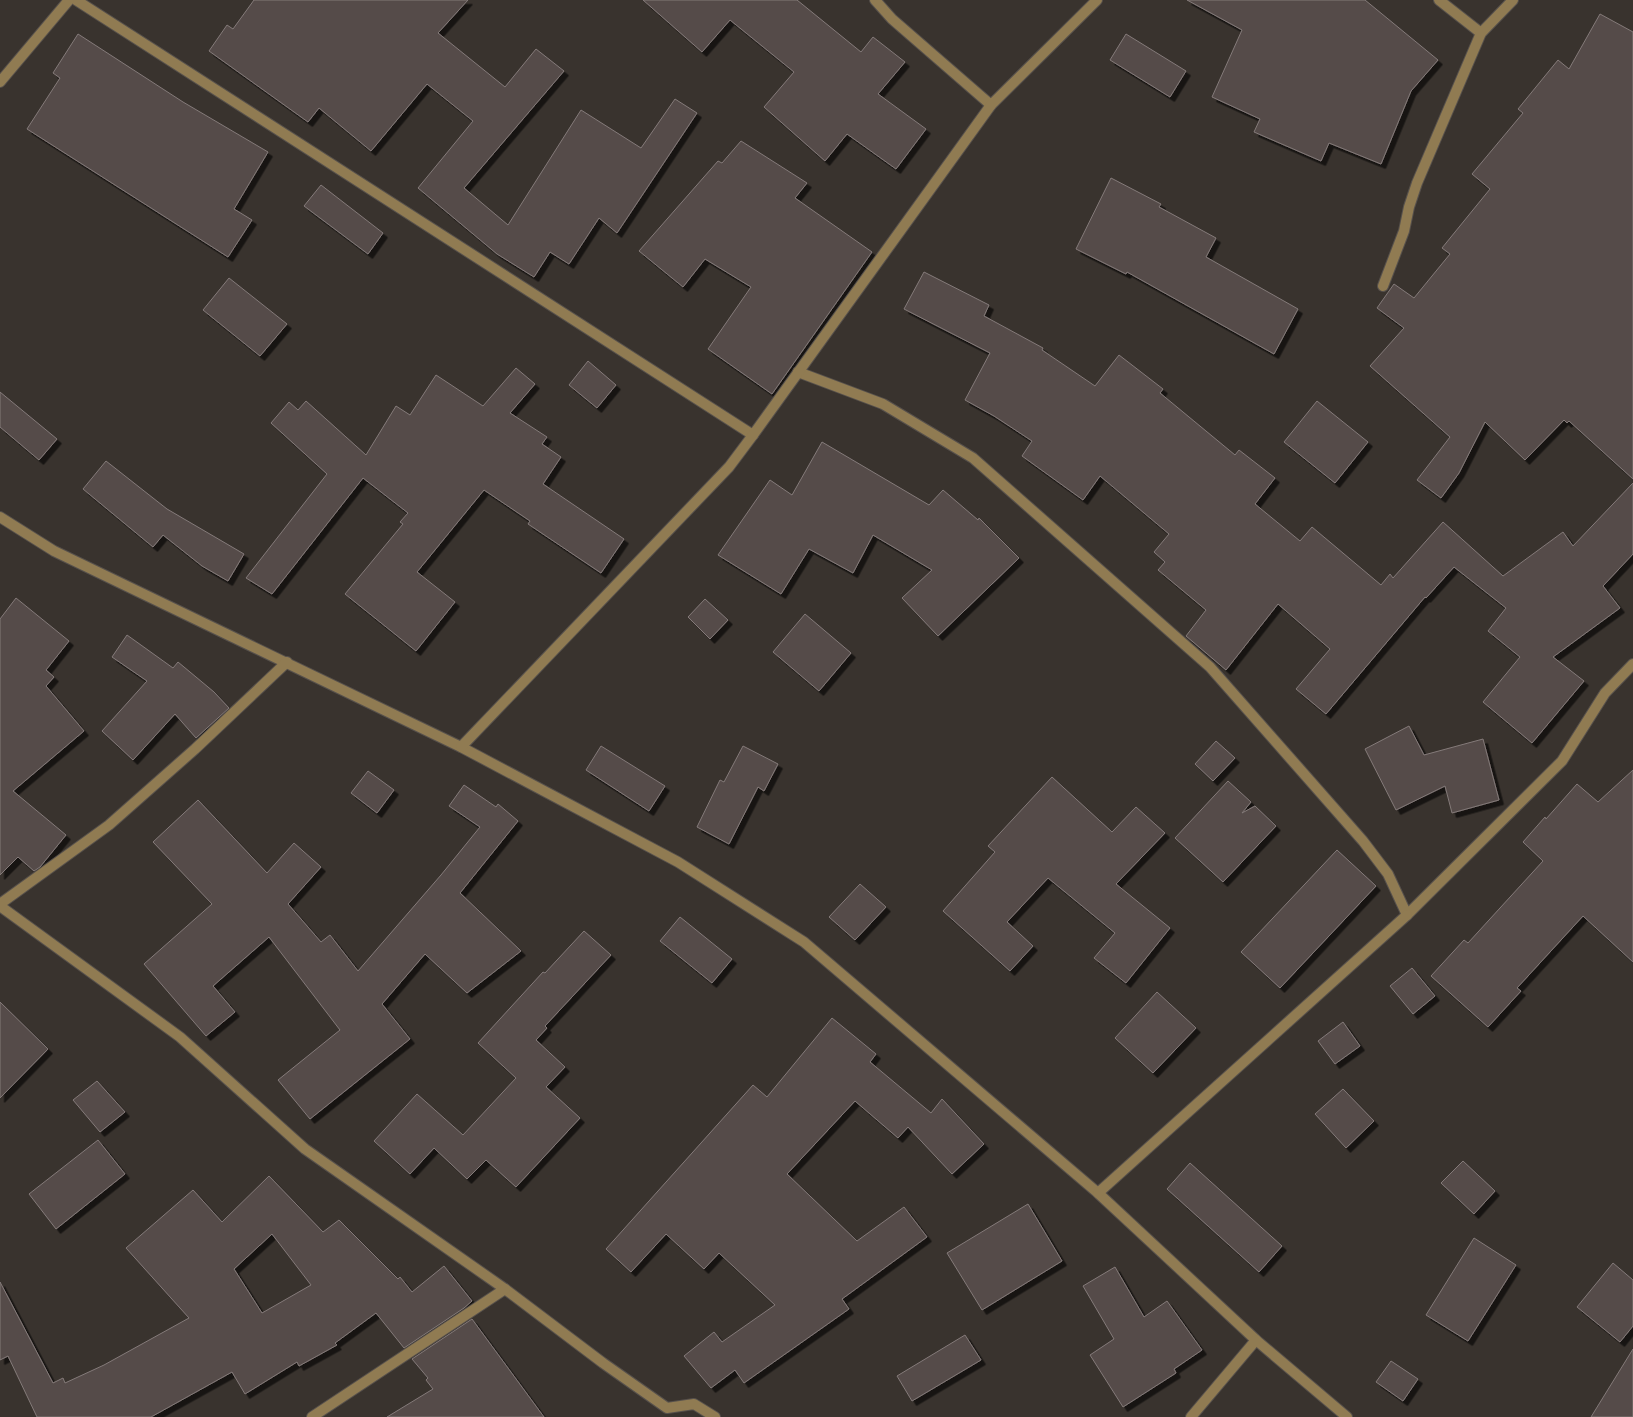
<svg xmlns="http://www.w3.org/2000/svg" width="1633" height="1417" font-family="'Open Sans',sans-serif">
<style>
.building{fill:#554c4a;stroke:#847a79;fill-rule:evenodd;filter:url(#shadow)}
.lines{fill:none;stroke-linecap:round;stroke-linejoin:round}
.minor-casing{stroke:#57514c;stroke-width:12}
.minor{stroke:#907b52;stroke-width:10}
</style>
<defs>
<filter id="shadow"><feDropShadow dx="4.5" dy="4.5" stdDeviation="0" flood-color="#0009"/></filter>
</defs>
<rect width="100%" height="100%" fill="#39332e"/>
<g class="building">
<path d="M 254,0 L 468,0 L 438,33 L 505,87 L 536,49 L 564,71 L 464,188 L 508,225 L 581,110 L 641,148 L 675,99 L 697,113 L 617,233 L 599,218 L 569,264 L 550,252 L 534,277 L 497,254 L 418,188 L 473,121 L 427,84 L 371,151 L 319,108 L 308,122 L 209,51 L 227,25 L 233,29 Z"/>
<path d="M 643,0 L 797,0 L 861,52 L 873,37 L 905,62 L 878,94 L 926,129 L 896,169 L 847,134 L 825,161 L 764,107 L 794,72 L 730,20 L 702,52 Z"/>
<path d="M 1187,0 L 1365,0 L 1438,60 L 1411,91 L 1381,164 L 1329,143 L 1321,161 L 1254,132 L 1260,119 L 1212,97 L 1242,30 Z"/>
<path d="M 1600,14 L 1633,32 L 1633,479 L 1569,421 L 1567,423 L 1564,420 L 1525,460 L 1485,422 L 1459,473 L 1441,498 L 1417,480 L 1450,437 L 1370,366 L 1404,328 L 1377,308 L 1394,284 L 1414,298 L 1450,254 L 1442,248 L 1490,189 L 1472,174 L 1523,113 L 1518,109 L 1558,60 L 1569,69 Z"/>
<path d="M 78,34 L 183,102 L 268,152 L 234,209 L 252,220 L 228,257 L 27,129 L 60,78 L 53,73 Z"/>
<path d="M 1126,34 L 1186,71 L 1170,97 L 1110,60 Z"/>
<path d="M 741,141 L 807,183 L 795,198 L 872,252 L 772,394 L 708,349 L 751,287 L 705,259 L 683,287 L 639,251 L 718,161 L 722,163 Z"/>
<path d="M 1111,178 L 1161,204 L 1159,207 L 1216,238 L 1206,257 L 1298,309 L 1274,354 L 1127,272 L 1126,274 L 1076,249 Z"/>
<path d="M 321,185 L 383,233 L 368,254 L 304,206 Z"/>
<path d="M 924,272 L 989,305 L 984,316 L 1043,348 L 1042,350 L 1095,386 L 1119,355 L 1163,389 L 1160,393 L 1235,455 L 1239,450 L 1275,478 L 1255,504 L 1300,541 L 1312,527 L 1381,585 L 1390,574 L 1393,578 L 1443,522 L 1503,576 L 1563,532 L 1573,546 L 1633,483 L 1633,554 L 1603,586 L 1620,608 L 1553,657 L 1584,681 L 1532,743 L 1483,702 L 1520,657 L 1488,631 L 1506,608 L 1454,567 L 1426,598 L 1425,597 L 1326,714 L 1296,689 L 1330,649 L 1278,604 L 1226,670 L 1186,636 L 1206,610 L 1158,570 L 1165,562 L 1154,552 L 1169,534 L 1100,476 L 1083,500 L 1022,456 L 1032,441 L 994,416 L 965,400 L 990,353 L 904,309 Z"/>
<path d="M 229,278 L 287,324 L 260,356 L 203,310 Z"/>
<path d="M 588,361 L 616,385 L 597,408 L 569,385 Z"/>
<path d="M 516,368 L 535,384 L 510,413 L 547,437 L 542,444 L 561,457 L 543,484 L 624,539 L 601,573 L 528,524 L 530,521 L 484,490 L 417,572 L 455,602 L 416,651 L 345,594 L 403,524 L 400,522 L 408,513 L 363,478 L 272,594 L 246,578 L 327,474 L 271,423 L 289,402 L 298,410 L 306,401 L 366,455 L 396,406 L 410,415 L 436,375 L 483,406 Z"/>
<path d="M 0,392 L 57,439 L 39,460 L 0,427 Z"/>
<path d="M 1317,401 L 1368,442 L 1335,483 L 1284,442 Z"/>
<path d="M 822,442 L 929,505 L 943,490 L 978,520 L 979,518 L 1019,558 L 938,636 L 902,598 L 932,570 L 873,535 L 853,573 L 809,549 L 781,594 L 718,555 L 770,480 L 792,495 Z"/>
<path d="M 106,461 L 167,509 L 244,554 L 228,581 L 202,566 L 163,535 L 153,547 L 83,489 Z"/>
<path d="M 16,598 L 69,641 L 46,670 L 54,677 L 46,686 L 84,731 L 13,791 L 66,835 L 40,867 L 34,871 L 18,857 L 0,875 L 0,619 Z"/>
<path d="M 705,599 L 728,620 L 710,639 L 688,617 Z"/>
<path d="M 805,614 L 851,653 L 819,691 L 773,652 Z"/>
<path d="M 127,635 L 173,668 L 178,662 L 214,692 L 229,708 L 196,738 L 175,714 L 133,760 L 102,731 L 147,681 L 112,657 Z"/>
<path d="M 1409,726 L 1424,755 L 1483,739 L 1499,800 L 1452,813 L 1445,786 L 1396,810 L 1365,749 Z"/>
<path d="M 1216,741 L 1235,758 L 1213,781 L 1195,764 Z"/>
<path d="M 601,746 L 665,786 L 649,811 L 586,770 Z"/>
<path d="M 743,746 L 778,764 L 764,791 L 758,787 L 729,844 L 697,827 L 720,780 L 724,782 Z"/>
<path d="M 1633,770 L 1633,962 L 1583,916 L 1517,988 L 1521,991 L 1488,1027 L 1431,976 L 1464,940 L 1468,943 L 1543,861 L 1523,842 L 1545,817 L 1546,819 L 1577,784 L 1598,802 Z"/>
<path d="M 368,771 L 394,790 L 377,813 L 351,793 Z"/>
<path d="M 1052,777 L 1112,832 L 1136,807 L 1165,833 L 1116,884 L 1170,928 L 1126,983 L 1094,958 L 1115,933 L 1048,878 L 1007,922 L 1033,946 L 1010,971 L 943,911 L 995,852 L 988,846 Z"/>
<path d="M 1228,781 L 1251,802 L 1242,813 L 1255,806 L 1276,826 L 1223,882 L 1175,838 Z"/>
<path d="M 464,785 L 496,807 L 498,804 L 518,821 L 460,893 L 521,951 L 467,993 L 425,954 L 382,1004 L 410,1039 L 310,1119 L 278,1080 L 340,1030 L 269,937 L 213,986 L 235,1012 L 206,1036 L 144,964 L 212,904 L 153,842 L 198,800 L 267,873 L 294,843 L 321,867 L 288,904 L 321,942 L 330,935 L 358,971 L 441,875 L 480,827 L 449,806 Z"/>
<path d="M 1337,850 L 1376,886 L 1280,988 L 1241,952 Z"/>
<path d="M 860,884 L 886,907 L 855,940 L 829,917 Z"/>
<path d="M 680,917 L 732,959 L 712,983 L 660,941 Z"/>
<path d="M 584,931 L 611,955 L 545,1026 L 547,1028 L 536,1040 L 565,1067 L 546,1087 L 580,1118 L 516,1187 L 486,1160 L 467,1179 L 434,1148 L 410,1174 L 374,1141 L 417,1094 L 463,1135 L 516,1078 L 478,1043 L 543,972 L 545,973 Z"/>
<path d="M 1412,968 L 1435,996 L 1413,1014 L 1390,986 Z"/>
<path d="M 1157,992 L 1196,1028 L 1153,1073 L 1115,1038 Z"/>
<path d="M 0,1002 L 48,1049 L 0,1098 Z"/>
<path d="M 832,1018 L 876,1054 L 870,1062 L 931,1113 L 942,1099 L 984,1144 L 952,1174 L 908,1127 L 898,1138 L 855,1101 L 787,1174 L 857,1241 L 904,1207 L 927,1237 L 842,1299 L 849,1309 L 744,1383 L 735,1370 L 711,1388 L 684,1356 L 714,1332 L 722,1342 L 775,1305 L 719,1253 L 704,1269 L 666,1234 L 631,1272 L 606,1249 L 753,1085 L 767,1097 Z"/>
<path d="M 1343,1022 L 1360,1046 L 1335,1064 L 1318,1041 Z"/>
<path d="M 97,1081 L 125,1112 L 100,1132 L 73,1100 Z"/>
<path d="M 1343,1089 L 1374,1121 L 1346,1148 L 1315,1114 Z"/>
<path d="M 98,1140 L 125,1174 L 56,1229 L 29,1194 Z"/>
<path d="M 1463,1161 L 1495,1191 L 1474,1214 L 1441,1183 Z"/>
<path d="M 1190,1163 L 1282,1246 L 1259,1272 L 1167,1189 Z"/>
<path d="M 269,1176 L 323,1232 L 339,1220 L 398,1279 L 400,1277 L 412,1292 L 444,1266 L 472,1301 L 464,1308 L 404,1348 L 376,1313 L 335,1343 L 337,1345 L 299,1366 L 297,1362 L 245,1394 L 232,1372 L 151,1417 L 37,1417 L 8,1356 L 0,1360 L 0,1282 L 53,1383 L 63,1378 L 65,1383 L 104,1365 L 189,1318 L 126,1248 L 193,1190 L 222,1222 ZM 272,1234 L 311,1285 L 262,1313 L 234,1269 Z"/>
<path d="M 1028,1204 L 1062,1261 L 982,1310 L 947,1253 Z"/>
<path d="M 1474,1238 L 1516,1265 L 1468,1341 L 1426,1315 Z"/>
<path d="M 1613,1263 L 1633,1280 L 1633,1326 L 1620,1342 L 1577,1307 Z"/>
<path d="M 1115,1267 L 1144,1317 L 1167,1301 L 1202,1350 L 1174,1369 L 1176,1373 L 1123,1407 L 1090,1355 L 1114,1339 L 1083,1286 Z"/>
<path d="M 472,1319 L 544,1417 L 387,1417 L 433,1389 L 426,1380 L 428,1378 L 412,1359 Z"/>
<path d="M 965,1335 L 981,1360 L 912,1401 L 897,1376 Z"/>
<path d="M 1633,1349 L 1633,1417 L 1591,1417 Z"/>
<path d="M 1391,1361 L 1418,1379 L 1403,1401 L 1376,1382 Z"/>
</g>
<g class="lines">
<g class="minor-casing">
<g id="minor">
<path d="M 76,0 L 753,435"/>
<path d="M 875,0 L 892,19 L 991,105"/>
<path d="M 1439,0 L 1481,33"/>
<path d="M 0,82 L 69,0"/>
<path d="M 1383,286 L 1404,231 L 1409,207 L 1417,183 L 1481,33 L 1513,0"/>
<path d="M 798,372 L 883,404 L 973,458 L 1210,667 L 1363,841 L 1388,874 L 1407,915 L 1562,761 L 1605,693 L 1633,664"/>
<path d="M 0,517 L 54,551 L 461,747 L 678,862 L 804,942 L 1098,1193 L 1256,1340 L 1347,1417"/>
<path d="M 461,747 L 729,467 L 753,435 L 991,105 L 1097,0"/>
<path d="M 0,904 L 109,825 L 195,749 L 287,662"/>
<path d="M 0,906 L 180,1037 L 305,1149 L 505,1289 L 603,1363 L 667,1408 L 694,1404 L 715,1417"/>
<path d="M 1098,1193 L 1407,915"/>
<path d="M 312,1417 L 505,1289"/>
<path d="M 1191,1417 L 1256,1340"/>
</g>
</g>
<use href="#minor" class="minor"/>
</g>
</svg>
